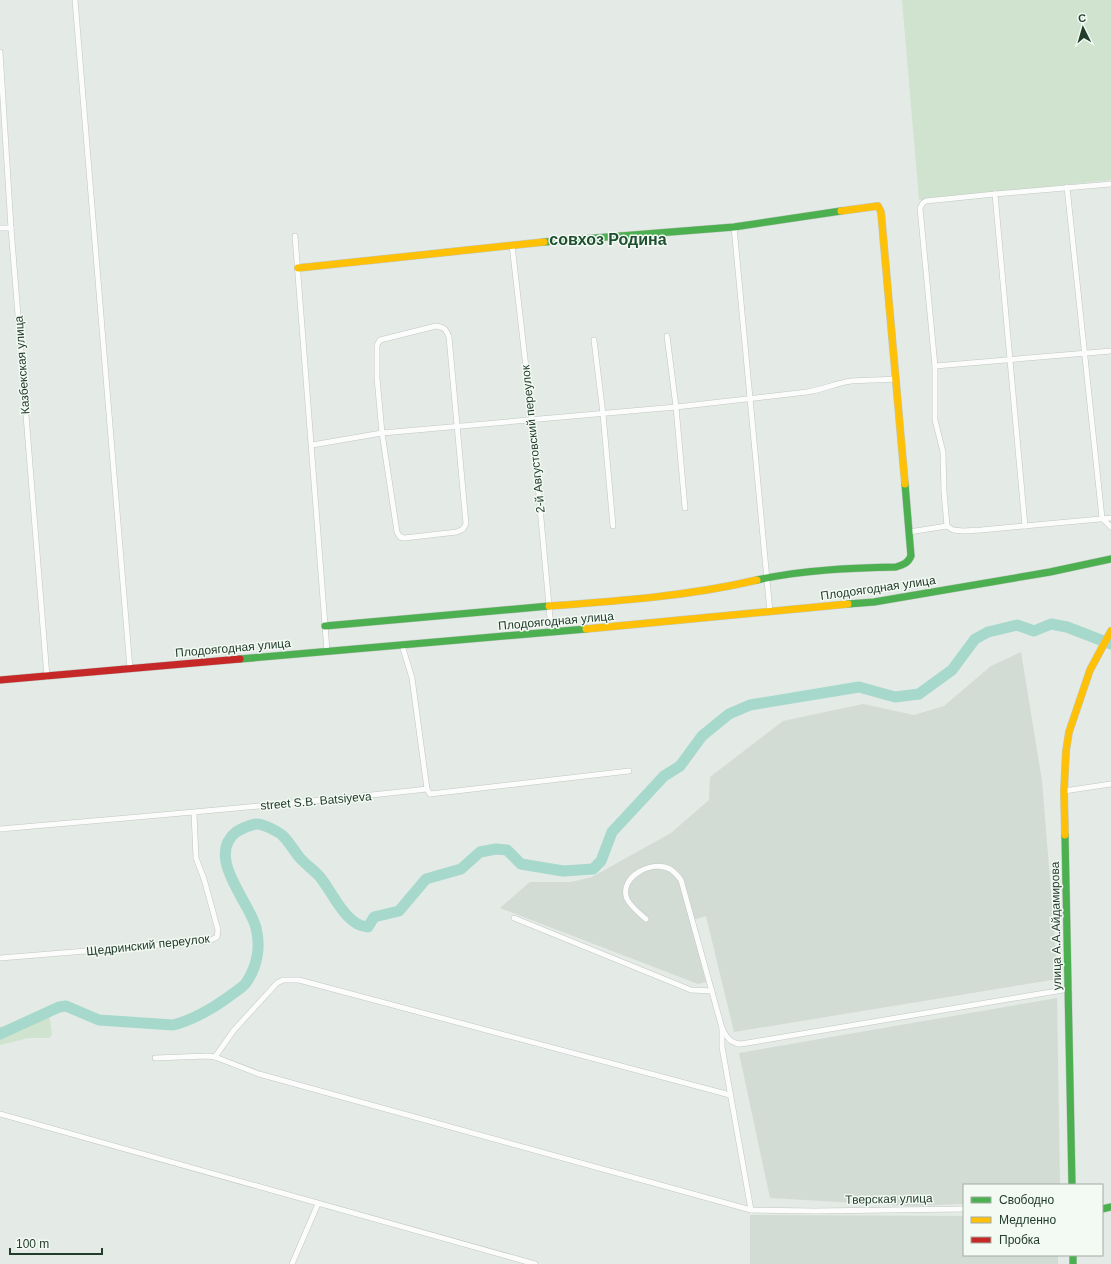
<svg xmlns="http://www.w3.org/2000/svg" width="1111" height="1264" font-family="Arial,sans-serif">
<style>
.built{fill:#d2dbd4}
.green{fill:#cfe3ce}
.lines{fill:none;stroke-linecap:round;stroke-linejoin:round}
.river{stroke:#a6d8cc;stroke-width:11}
.street-casing{stroke:#c1c7c2;stroke-width:6}
.fast-casing{stroke:#c0c8c2;stroke-width:8}
.slow-casing{stroke:#c0c8c2;stroke-width:8}
.jam-casing{stroke:#c0c8c2;stroke-width:8}
.street{stroke:#fbfcfb;stroke-width:5}
.fast{stroke:#4caf50;stroke-width:7}
.slow{stroke:#ffc107;stroke-width:7}
.jam{stroke:#c62828;stroke-width:7}
.labels{text-anchor:middle;stroke-width:3;stroke-linejoin:round;paint-order:stroke}
.street-label{font-size:12px;fill:#223d2c;stroke:#f3f9f3}
.district-label{font-size:16px;font-weight:bold;fill:#1e4f31;stroke:#f3f9f3}
</style>
<rect width="100%" height="100%" fill="#e4eae5"/>
<g class="built">
<path d="M 1021,652 L 1042,781 L 1058,979 L 734,1032 L 706,916 L 690,921 L 706,982 L 698,984 L 500,908 L 530,882 L 571,882 L 592,877 L 671,833 L 709,800 L 710,777 L 783,721 L 863,704 L 914,715 L 944,706 L 991,666 Z"/>
<path d="M 1057,998 L 1060,1185 L 964,1185 L 964,1204 L 908,1206 L 770,1198 L 739,1053 Z"/>
<path d="M 750,1215 L 964,1216 L 964,1255 L 1058,1255 L 1058,1264 L 750,1264 Z"/>
</g>
<g class="green">
<path d="M 902,0 L 1111,0 L 1111,180 L 919,200 Z"/>
<path d="M 40,1011 L 50,1019 L 52,1035 L 49,1038 L 28,1038 L 0,1045 L 0,1026 L 2,1027 Z"/>
</g>
<g class="lines">
<path class="river" d="M 0,1034 L 59,1007 L 66,1006 L 99,1020 L 173,1025 C 190,1021 212,1009 227,998 C 233,993 241,989 246,983 C 257,967 261,947 256,928 C 250,902 205,857 236,832 C 241,829 251,825 256,824 C 262,823 279,832 283,836 C 290,843 294,851 300,858 C 306,865 314,870 320,877 C 333,893 346,926 368,927 L 374,917 L 399,911 L 426,879 L 461,869 L 480,852 L 496,849 L 507,850 L 521,864 L 563,871 L 593,869 L 601,861 L 612,832 L 664,776 L 680,766 L 702,736 L 729,714 L 750,705 L 859,687 L 895,697 L 919,694 L 952,670 L 975,639 L 988,632 L 1017,625 L 1034,631 L 1051,624 L 1067,627 L 1111,644"/>
<g class="street-casing">
<g id="street">
<path d="M 75,0 L 130,669"/>
<path d="M 0,52 L 11,228 L 47,677"/>
<path d="M 1067,187 L 1102,518 L 1111,527"/>
<path d="M 734,227 L 770,612"/>
<path d="M 0,228 L 11,228"/>
<path d="M 295,236 L 327,651"/>
<path d="M 512,245 L 532,420 L 549,606 L 551,632"/>
<path d="M 436,326 C 444,327 446,329 449,337 L 466,524 L 463,529 L 457,532 L 404,538 L 400,537 L 397,532 L 382,433 L 377,378 L 377,345 L 380,340 Z"/>
<path d="M 594,340 L 603,414 L 613,526"/>
<path d="M 935,366 L 1111,351"/>
<path d="M 312,445 L 382,433 L 676,407 L 667,336"/>
<path d="M 685,508 L 676,407 L 807,392 C 822,390 836,383 851,381 C 866,380 881,380 896,379"/>
<path d="M 947,526 L 944,492 L 943,452 L 935,420 L 935,366 L 920,208 L 923,203 L 926,201 L 995,194"/>
<path d="M 1025,526 L 995,194 L 1111,184"/>
<path d="M 909,532 L 947,526 L 953,530 L 963,531 L 981,530 L 1111,518"/>
<path d="M 402,645 L 412,678 L 427,789"/>
<path d="M 1064,791 L 1111,784"/>
<path d="M 0,829 C 142,817 285,805 427,789 L 430,794 L 629,771"/>
<path d="M 514,918 L 691,990 L 712,991"/>
<path d="M 646,919 C 639,913 631,907 627,899 C 618,877 653,859 670,869 C 675,872 678,876 681,880 L 722,1028 C 727,1038 730,1043 741,1044 L 1069,989"/>
<path d="M 0,958 L 209,941 L 217,937 L 218,930 L 204,879 L 196,858 L 194,813"/>
<path d="M 722,1028 L 722,1047 L 751,1210"/>
<path d="M 215,1057 L 234,1030 L 277,983 L 283,980 L 299,980 L 730,1095"/>
<path d="M 155,1058 L 207,1056 L 215,1057 L 259,1074 L 751,1210 L 815,1211 L 964,1209"/>
<path d="M 0,1114 L 535,1264"/>
<path d="M 292,1264 L 318,1204"/>
</g>
</g>
<g class="fast-casing">
<g id="fast">
<path d="M 544,242 L 734,227 L 841,211"/>
<path d="M 757,580 C 802,570 850,568 896,567 C 903,565 908,563 911,556 L 905,484"/>
<path d="M 848,604 L 874,602 L 1050,572 L 1111,559"/>
<path d="M 325,626 L 549,606"/>
<path d="M 240,659 L 586,629"/>
<path d="M 1065,835 L 1072,1185"/>
<path d="M 1102,1209 L 1111,1207"/>
<path d="M 1073,1255 L 1073,1264"/>
</g>
</g>
<g class="slow-casing">
<g id="slow">
<path d="M 841,211 L 878,206 L 881,212 L 905,484"/>
<path d="M 298,268 L 544,242"/>
<path d="M 549,606 C 619,601 689,596 757,580"/>
<path d="M 586,629 L 848,604"/>
<path d="M 1065,835 L 1064,791 L 1066,751 L 1069,732 L 1090,670 L 1111,631"/>
</g>
</g>
<g class="jam-casing">
<path id="jam" d="M 0,680 L 240,659"/>
</g>
<use href="#street" class="street"/>
<use href="#fast" class="fast"/>
<use href="#slow" class="slow"/>
<use href="#jam" class="jam"/>
</g>
<g class="labels">
<g class="street-label">
<text transform="translate(22 365) rotate(-94)" y="4">Казбекская улица</text>
<text transform="translate(533 439) rotate(-96)" y="4">2-й Августовский переулок</text>
<text transform="translate(878 588) rotate(-8)" y="4">Плодоягодная улица</text>
<text transform="translate(556 621) rotate(-5)" y="4">Плодоягодная улица</text>
<text transform="translate(233 648) rotate(-5)" y="4">Плодоягодная улица</text>
<text transform="translate(316 801) rotate(-5)" y="4">street S.B. Batsiyeva</text>
<text transform="translate(1056 926) rotate(-91)" y="4">улица А.А.Айдамирова</text>
<text transform="translate(148 945) rotate(-6)" y="4">Щедринский переулок</text>
<text transform="translate(889 1199) rotate(-1)" y="4">Тверская улица</text>
</g>
<g class="district-label">
<text x="608" y="245">совхоз Родина</text>
</g>
</g>
<rect x="963" y="1184" width="140" height="72" fill="#f3f9f3" stroke="#9faea3"/>
<rect x="971" y="1197" width="20" height="6" fill="#4caf50" stroke="#9faea3"/>
<text x="999" y="1204" font-size="12" fill="#223d2c">Свободно</text>
<rect x="971" y="1217" width="20" height="6" fill="#ffc107" stroke="#9faea3"/>
<text x="999" y="1224" font-size="12" fill="#223d2c">Медленно</text>
<rect x="971" y="1237" width="20" height="6" fill="#c62828" stroke="#9faea3"/>
<text x="999" y="1244" font-size="12" fill="#223d2c">Пробка</text>
<g transform="translate(1083 28) rotate(355)" stroke="#f3f9f3" stroke-width="3" paint-order="stroke">
<path d="M0-3L7 15L0 10L-7 15Z" fill="#223d2c"/>
<text y="-6" font-size="11" font-weight="bold" text-anchor="middle" fill="#223d2c">С</text>
</g>
<path d="M10 1248v6h92v-6" fill="none" stroke="#223d2c" stroke-width="2"/>
<text x="16" y="1248" font-size="12" fill="#223d2c" stroke="#f3f9f3" stroke-width="3" paint-order="stroke">100 m</text>
</svg>
